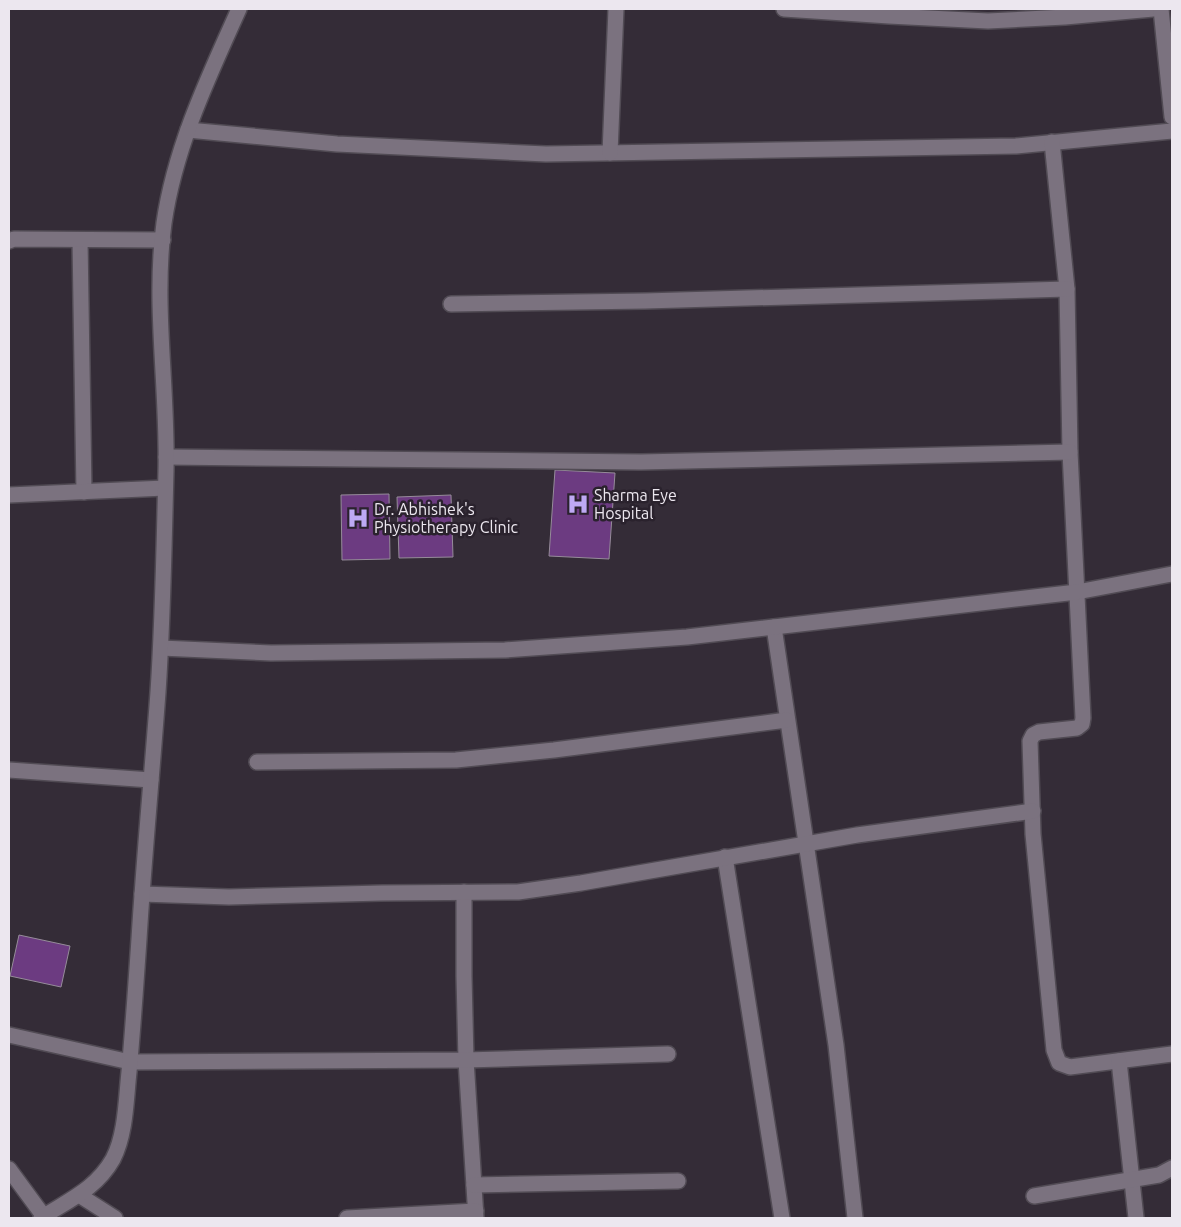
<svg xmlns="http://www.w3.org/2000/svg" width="1181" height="1227" font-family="Ubuntu,sans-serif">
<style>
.building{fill:#6c3b81;stroke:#968c9a}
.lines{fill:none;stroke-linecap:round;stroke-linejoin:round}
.street-casing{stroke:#514b54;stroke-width:18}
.secondary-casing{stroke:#514b54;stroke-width:18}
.street{stroke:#7b727f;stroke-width:15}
.secondary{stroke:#7b727f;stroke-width:15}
.labels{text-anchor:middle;stroke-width:5;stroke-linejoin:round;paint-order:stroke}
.poi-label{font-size:16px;fill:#ece7ef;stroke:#2a222d;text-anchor:start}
</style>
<rect width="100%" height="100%" fill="#342c37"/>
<g class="building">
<path d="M 555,470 L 615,473 L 609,559 L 549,556 Z"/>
<path d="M 389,494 L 390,559 L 342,560 L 341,495 Z"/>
<path d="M 451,495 L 453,557 L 399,558 L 397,497 Z"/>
<path d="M 19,935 L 70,946 L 61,987 L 10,976 Z"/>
</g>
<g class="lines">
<g class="street-casing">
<g id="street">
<path d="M 784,9 L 889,16 L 988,21 L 1065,17 L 1153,9"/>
<path d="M 1161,9 L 1172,117"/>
<path d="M 188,130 L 337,144 L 546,154 L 1016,146 L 1172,131"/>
<path d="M 1052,142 L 1067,289 L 1070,452 L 1083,718 L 1082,724 L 1077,728 L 1039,732 L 1033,735 L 1030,741 L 1033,834 L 1054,1050 L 1059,1063 L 1070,1067 L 1172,1054"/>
<path d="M 610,153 L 616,9"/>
<path d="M 80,240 L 84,492"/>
<path d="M 9,241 L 14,239 L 163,240"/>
<path d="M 451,304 L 645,301 L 1067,289"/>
<path d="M 166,457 L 641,462 L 1070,452"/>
<path d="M 9,495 L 165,488"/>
<path d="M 774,627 L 836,1045 L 855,1218"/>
<path d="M 161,648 L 271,653 L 505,650 L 687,637 L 1077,592 L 1172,574"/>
<path d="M 257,762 L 456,760 L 554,750 L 787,720"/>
<path d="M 9,770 L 151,780"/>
<path d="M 725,857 L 782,1218"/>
<path d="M 464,892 L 464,976 L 466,1060 L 476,1218"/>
<path d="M 142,894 L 229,897 L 382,893 L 518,892 L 581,883 L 857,835 L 1033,811"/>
<path d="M 9,1035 L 130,1062 L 466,1060 L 668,1054"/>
<path d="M 1119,1061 L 1136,1218"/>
<path d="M 9,1169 L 45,1218"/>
<path d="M 474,1185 L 678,1181"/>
<path d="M 79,1195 L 115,1218"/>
<path d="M 1034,1196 L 1159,1175 L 1172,1168"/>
<path d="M 347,1218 L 476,1211"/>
</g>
</g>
<g class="secondary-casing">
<path id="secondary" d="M 41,1218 C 69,1200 96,1189 113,1159 C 126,1134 126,1099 129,1072 C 133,1028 136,983 139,939 C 144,857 152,775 158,692 C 163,619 164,545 166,471 C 168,388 153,305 164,223 C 175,147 208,78 239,9"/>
</g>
<use href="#street" class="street"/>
<use href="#secondary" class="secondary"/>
</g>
<defs>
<g id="hospital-bare" transform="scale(1.725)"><path d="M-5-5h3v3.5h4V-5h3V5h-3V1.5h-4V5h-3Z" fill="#bea9f4" stroke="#2a222d" stroke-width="2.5" paint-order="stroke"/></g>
</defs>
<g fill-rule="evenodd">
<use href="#hospital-bare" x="578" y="504"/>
<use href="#hospital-bare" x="358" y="518"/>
</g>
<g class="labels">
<g class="poi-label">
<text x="594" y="501">Sharma Eye<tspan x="594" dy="18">Hospital</tspan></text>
<text x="374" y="515">Dr. Abhishek's<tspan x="374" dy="18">Physiotherapy Clinic</tspan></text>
</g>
</g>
<rect width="1181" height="1227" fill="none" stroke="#ece7ef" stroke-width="20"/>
</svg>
